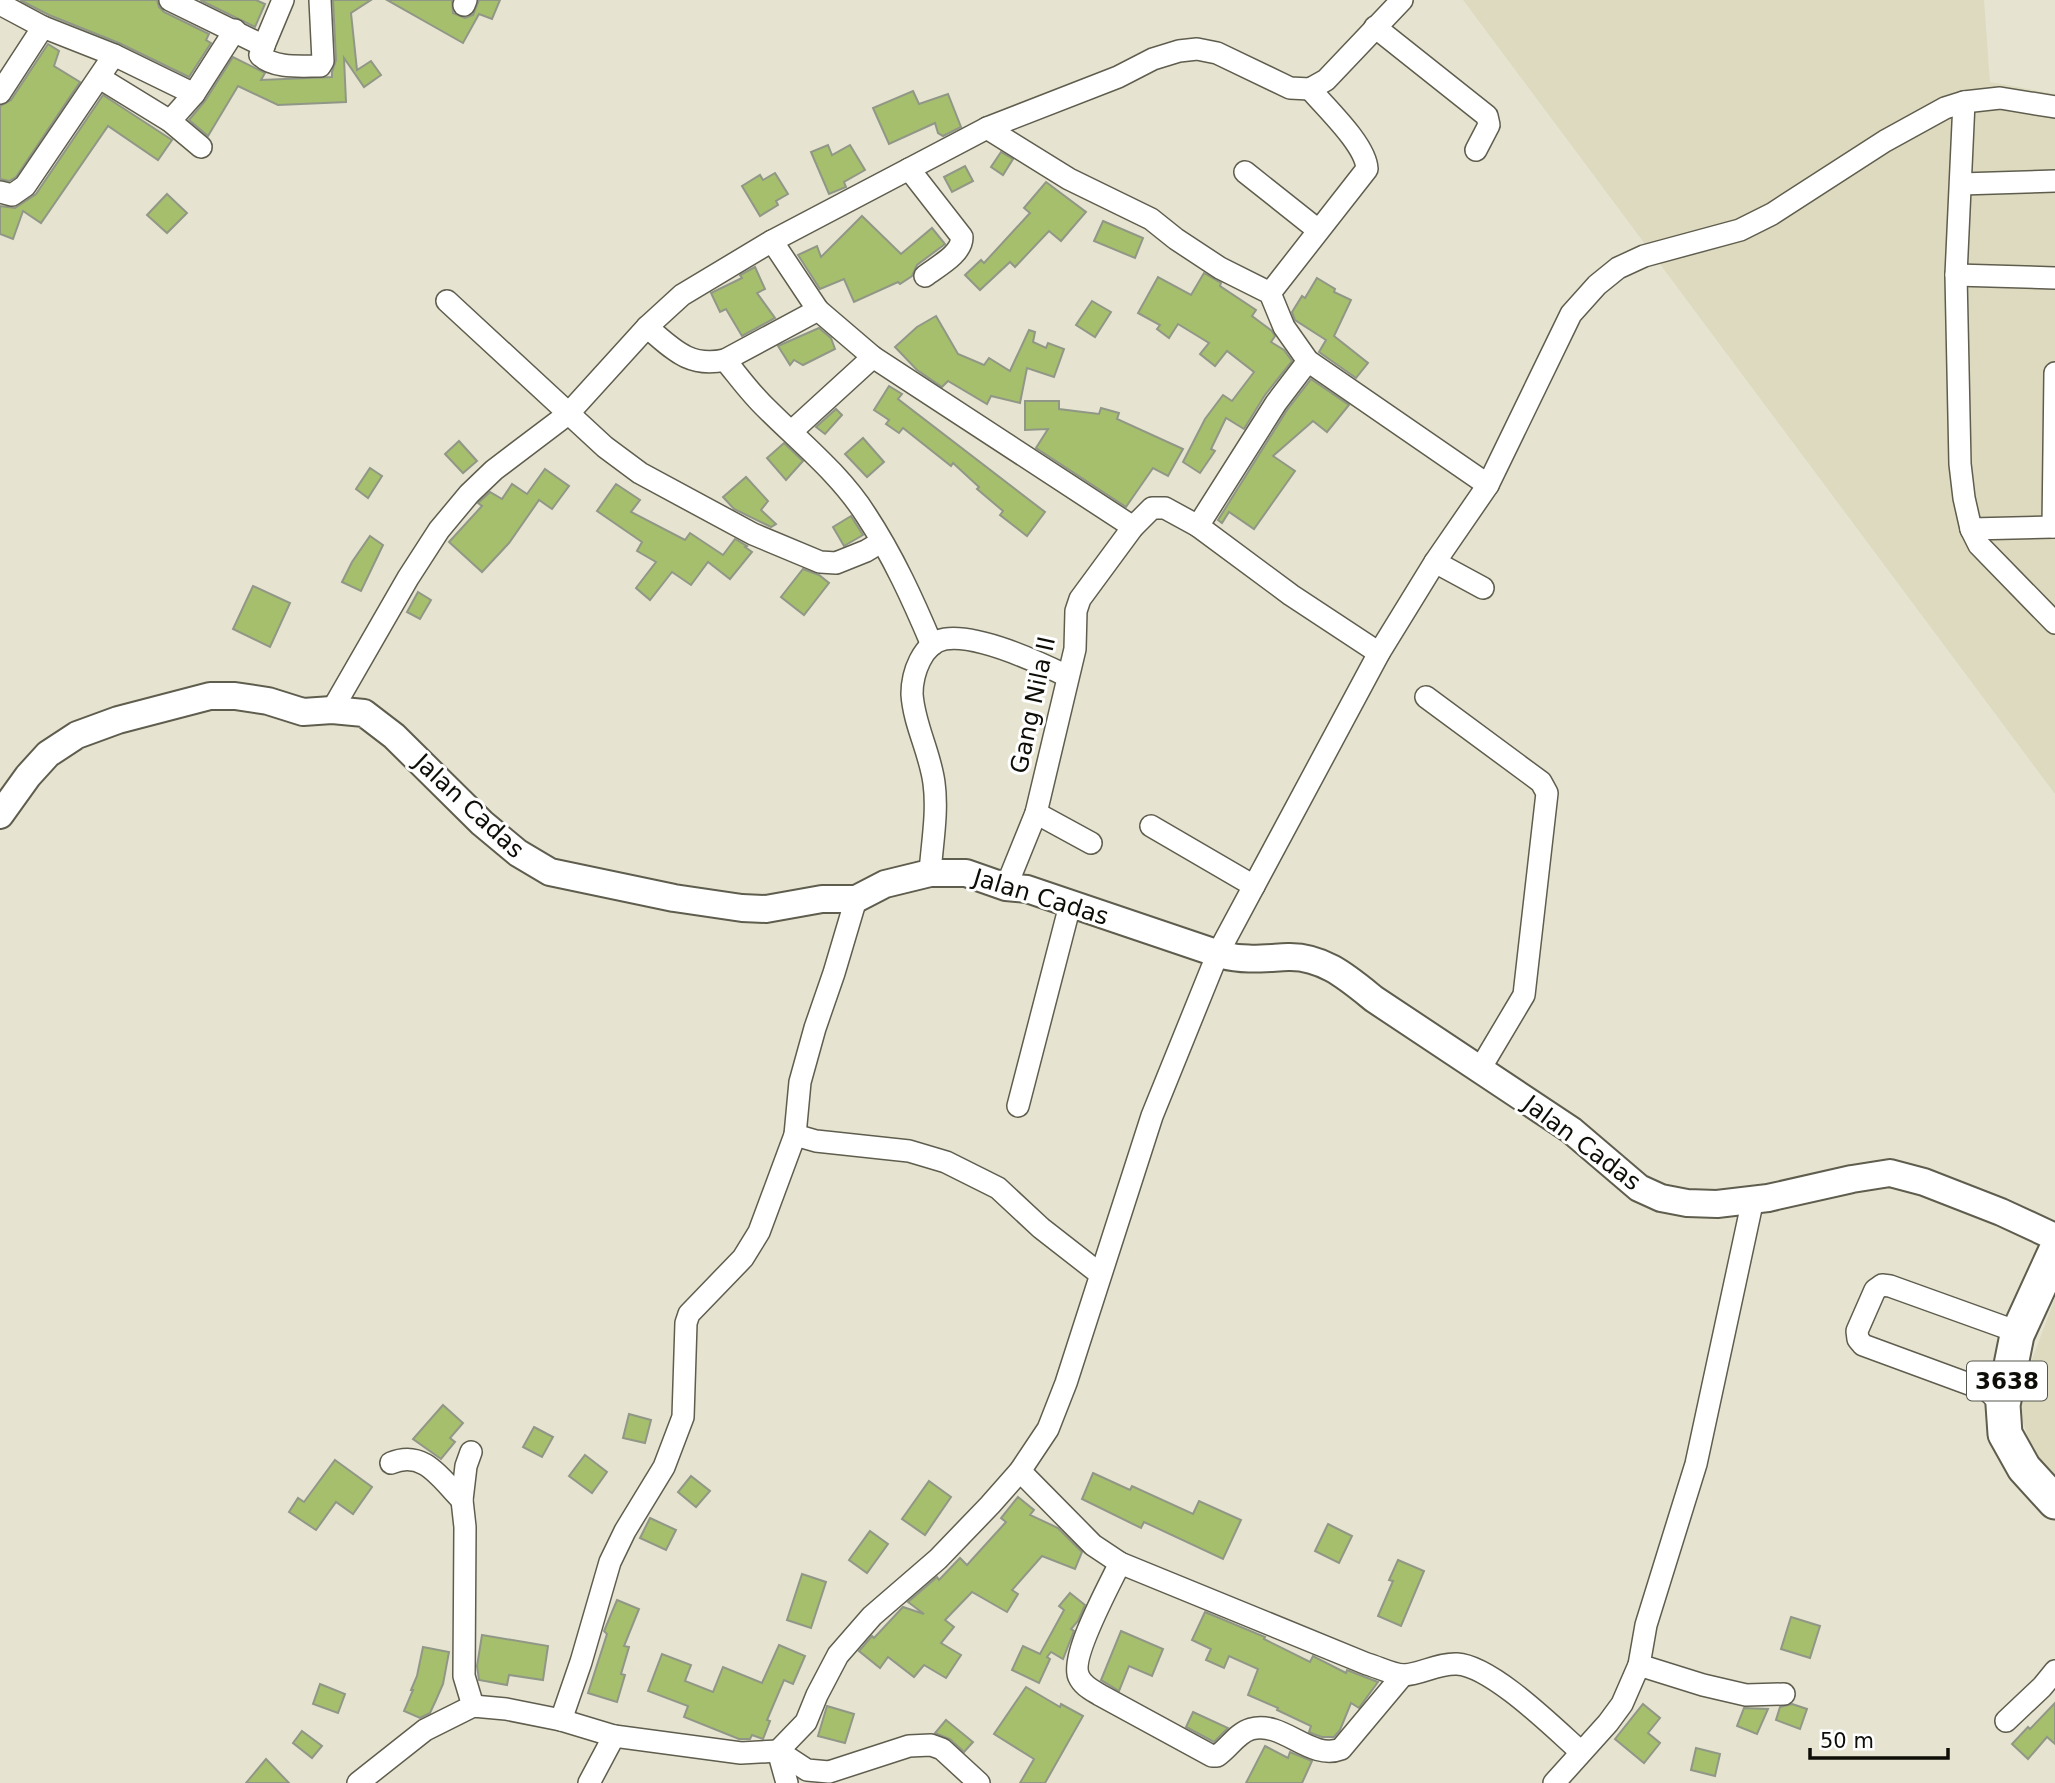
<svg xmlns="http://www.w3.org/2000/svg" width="2055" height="1783" font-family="'DejaVu Sans',sans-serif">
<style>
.built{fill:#dddabf}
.building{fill:#a6bf6c;stroke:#919786;stroke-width:2}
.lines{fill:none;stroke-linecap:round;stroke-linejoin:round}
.minor-casing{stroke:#5f5d4d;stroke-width:24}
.tertiary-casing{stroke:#5f5d4d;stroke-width:30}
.primary-casing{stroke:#5f5d4d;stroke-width:37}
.minor{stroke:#fff;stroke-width:21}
.tertiary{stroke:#fff;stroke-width:26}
.primary{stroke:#fff;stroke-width:33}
.labels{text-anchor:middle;stroke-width:6;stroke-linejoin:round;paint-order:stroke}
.shield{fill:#fff;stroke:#565651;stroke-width:2}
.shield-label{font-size:23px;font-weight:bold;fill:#0e0d07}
.street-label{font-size:24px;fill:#0e0d07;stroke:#fff}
</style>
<rect width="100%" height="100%" fill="#e6e4d1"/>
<g class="built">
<path d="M 1463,0 L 1984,0 L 1990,82 L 2055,94 L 2055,794 Z"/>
<path d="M 2055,1298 L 2055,1479 L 2037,1463 L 2016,1402 Z"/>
</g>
<g class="building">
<path d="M 20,0 L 157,0 L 159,7 L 164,12 L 209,34 L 206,40 L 211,43 L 189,77 L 119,43 L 49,15 Z"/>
<path d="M 200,0 L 256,0 L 265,4 L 255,27 Z"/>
<path d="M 333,0 L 371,0 L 351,13 L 357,70 L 371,61 L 381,75 L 364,87 L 344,58 L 346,102 L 278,105 L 238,86 L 208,136 L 189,120 L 205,101 L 233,57 L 265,73 L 261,80 L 332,77 L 332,72 L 336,60 Z"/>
<path d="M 387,0 L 452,0 L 453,13 L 465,18 L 473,15 L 479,0 L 500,0 L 492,19 L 479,14 L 463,43 Z"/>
<path d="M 48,44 L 59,51 L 54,66 L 80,82 L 16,177 L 9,181 L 0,179 L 0,106 L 11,100 Z"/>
<path d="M 913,91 L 919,104 L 948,94 L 961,127 L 943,136 L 938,133 L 935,123 L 889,144 L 873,108 Z"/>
<path d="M 103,95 L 172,140 L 158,160 L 108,126 L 41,223 L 23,211 L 13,239 L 0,234 L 0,206 L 15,208 L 36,194 Z"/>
<path d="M 828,145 L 832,155 L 850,145 L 865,170 L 844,182 L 846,187 L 829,194 L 811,152 Z"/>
<path d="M 1001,152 L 1013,159 L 1003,175 L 991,167 Z"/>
<path d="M 965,166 L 973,181 L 952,192 L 944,177 Z"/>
<path d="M 775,173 L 788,194 L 776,201 L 778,205 L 760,216 L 742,186 L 760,175 L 763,180 Z"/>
<path d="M 1046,182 L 1086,212 L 1061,241 L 1049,231 L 1015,267 L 1010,262 L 980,290 L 965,275 L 981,260 L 984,263 L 1030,213 L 1024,208 Z"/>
<path d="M 167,194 L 187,213 L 167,233 L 147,215 Z"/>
<path d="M 862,216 L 901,254 L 932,228 L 945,244 L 917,265 L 912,276 L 900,284 L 898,282 L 854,302 L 844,279 L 820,289 L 798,255 L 817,246 L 821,257 Z"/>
<path d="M 1103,221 L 1143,238 L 1135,258 L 1094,241 Z"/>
<path d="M 755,267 L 765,289 L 757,293 L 775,318 L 742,336 L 726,309 L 720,312 L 711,293 L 742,278 L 740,275 Z"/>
<path d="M 1204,273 L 1221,283 L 1220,286 L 1256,310 L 1252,316 L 1272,331 L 1275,336 L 1271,342 L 1284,350 L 1292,361 L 1265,395 L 1244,429 L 1226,418 L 1211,449 L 1215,451 L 1200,473 L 1183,462 L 1205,419 L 1223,395 L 1232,401 L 1254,372 L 1227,351 L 1215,366 L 1200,354 L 1209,343 L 1178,324 L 1169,338 L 1157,329 L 1160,325 L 1138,313 L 1158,277 L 1191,295 Z"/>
<path d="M 1317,278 L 1335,289 L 1334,292 L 1351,300 L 1334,336 L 1368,363 L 1356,378 L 1319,352 L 1326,340 L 1295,320 L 1292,312 L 1302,296 L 1305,298 Z"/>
<path d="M 1092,301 L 1111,312 L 1095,337 L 1076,325 Z"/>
<path d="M 936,316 L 958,354 L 984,365 L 989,358 L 1010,371 L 1029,330 L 1035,332 L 1033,342 L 1046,348 L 1048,343 L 1064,349 L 1054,377 L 1027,368 L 1020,403 L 991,396 L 987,404 L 948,381 L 942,387 L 917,370 L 895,347 L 917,327 Z"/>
<path d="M 819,328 L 831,338 L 835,349 L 803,365 L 794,360 L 790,365 L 778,346 Z"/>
<path d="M 1311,379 L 1349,405 L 1327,432 L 1313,421 L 1273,456 L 1295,471 L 1254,529 L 1229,512 L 1222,523 L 1218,520 L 1287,410 Z"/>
<path d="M 889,386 L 902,394 L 898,399 L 1045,512 L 1027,536 L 1000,515 L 1003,511 L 977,489 L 979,487 L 953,463 L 951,466 L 903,428 L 899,433 L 886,424 L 889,420 L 874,410 Z"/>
<path d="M 1025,401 L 1059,401 L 1059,409 L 1099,414 L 1101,408 L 1119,413 L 1117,419 L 1183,449 L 1168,476 L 1153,468 L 1126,507 L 1036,448 L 1048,429 L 1025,430 Z"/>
<path d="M 836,409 L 842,415 L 825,434 L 816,427 Z"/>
<path d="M 863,438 L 884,462 L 867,477 L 845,454 Z"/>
<path d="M 459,441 L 477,461 L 463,473 L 445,454 Z"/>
<path d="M 784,443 L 803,461 L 786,480 L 767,458 Z"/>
<path d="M 370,468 L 382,476 L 368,498 L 356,489 Z"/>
<path d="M 545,469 L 569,486 L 552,509 L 539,500 L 509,543 L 482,572 L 449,542 L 482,506 L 478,503 L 490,492 L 502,499 L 512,484 L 527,494 Z"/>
<path d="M 746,477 L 768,501 L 761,510 L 776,524 L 771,527 L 734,509 L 723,497 Z"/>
<path d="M 616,484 L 640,500 L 631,512 L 685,540 L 690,533 L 723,555 L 735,539 L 747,546 L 745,547 L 752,552 L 730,579 L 708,562 L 691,585 L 672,572 L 650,600 L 636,588 L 656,562 L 637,551 L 642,542 L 597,511 Z"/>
<path d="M 851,516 L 863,535 L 844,546 L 833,527 Z"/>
<path d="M 370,536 L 383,545 L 361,591 L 342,582 L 352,562 Z"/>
<path d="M 803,569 L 819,575 L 829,583 L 804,615 L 781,597 Z"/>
<path d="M 253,586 L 290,603 L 270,647 L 233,629 Z"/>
<path d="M 418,592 L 431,600 L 420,619 L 407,612 Z"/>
<path d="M 443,1405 L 463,1423 L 450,1438 L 455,1442 L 441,1459 L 413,1439 Z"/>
<path d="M 629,1414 L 651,1420 L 645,1443 L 623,1438 Z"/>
<path d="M 534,1427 L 553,1437 L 542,1457 L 523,1447 Z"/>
<path d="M 585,1455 L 607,1472 L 592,1493 L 569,1476 Z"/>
<path d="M 335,1460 L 372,1487 L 353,1514 L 336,1502 L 316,1530 L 289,1512 L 298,1498 L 304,1502 Z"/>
<path d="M 1093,1473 L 1130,1490 L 1132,1486 L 1193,1514 L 1199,1501 L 1241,1520 L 1223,1559 L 1144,1522 L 1141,1528 L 1082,1499 Z"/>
<path d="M 691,1476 L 710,1491 L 696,1507 L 678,1492 Z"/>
<path d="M 929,1481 L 951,1497 L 925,1535 L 902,1519 Z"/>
<path d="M 1018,1497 L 1034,1510 L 1030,1515 L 1058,1528 L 1082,1552 L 1075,1569 L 1042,1556 L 1012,1590 L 1018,1594 L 1007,1612 L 972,1592 L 945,1620 L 954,1627 L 941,1643 L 961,1655 L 946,1678 L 924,1665 L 914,1677 L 888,1657 L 880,1668 L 859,1651 L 872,1636 L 874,1638 L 903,1607 L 924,1614 L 908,1602 L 937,1577 L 939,1580 L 960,1558 L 967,1565 L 1006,1522 L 1001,1518 Z"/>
<path d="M 650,1518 L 676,1530 L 666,1550 L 640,1538 Z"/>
<path d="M 1328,1524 L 1352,1536 L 1339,1563 L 1315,1551 Z"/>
<path d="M 870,1531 L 888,1544 L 867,1573 L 849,1560 Z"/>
<path d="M 1398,1560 L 1424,1571 L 1401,1626 L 1378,1616 L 1393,1581 L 1389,1580 Z"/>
<path d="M 802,1574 L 826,1582 L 811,1628 L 787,1620 Z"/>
<path d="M 1070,1593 L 1085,1605 L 1078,1621 L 1071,1629 L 1074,1631 L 1063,1659 L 1051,1652 L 1047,1657 L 1050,1659 L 1039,1683 L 1012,1670 L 1023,1646 L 1040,1654 L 1064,1610 L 1059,1606 Z"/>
<path d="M 617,1600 L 639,1609 L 624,1646 L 629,1647 L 621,1674 L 625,1675 L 617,1702 L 588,1693 L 607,1634 L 604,1631 Z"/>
<path d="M 1205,1612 L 1265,1637 L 1264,1639 L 1310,1662 L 1313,1656 L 1346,1673 L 1347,1670 L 1378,1682 L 1359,1708 L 1351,1703 L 1340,1730 L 1334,1737 L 1322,1737 L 1313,1734 L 1309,1732 L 1311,1726 L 1277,1710 L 1278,1708 L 1248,1695 L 1258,1669 L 1229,1656 L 1224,1668 L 1206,1660 L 1211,1649 L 1192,1640 Z"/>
<path d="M 1791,1617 L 1820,1626 L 1810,1658 L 1781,1649 Z"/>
<path d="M 1121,1631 L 1163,1649 L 1152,1676 L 1129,1666 L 1119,1691 L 1101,1680 Z"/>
<path d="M 482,1635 L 548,1646 L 543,1680 L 509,1675 L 507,1685 L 479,1680 L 477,1666 Z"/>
<path d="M 779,1645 L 805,1656 L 793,1684 L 784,1680 L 767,1720 L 770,1721 L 763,1739 L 752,1735 L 750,1739 L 739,1739 L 684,1717 L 688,1706 L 648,1691 L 662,1654 L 691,1665 L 685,1681 L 713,1692 L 723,1667 L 762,1683 Z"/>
<path d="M 423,1647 L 449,1652 L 443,1684 L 436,1700 L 430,1713 L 420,1718 L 404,1711 L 413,1690 L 411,1690 L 417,1676 Z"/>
<path d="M 320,1684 L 345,1694 L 338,1713 L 313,1704 Z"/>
<path d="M 1026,1687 L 1060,1707 L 1061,1704 L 1083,1716 L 1045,1783 L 1020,1783 L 1034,1759 L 994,1734 Z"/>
<path d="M 2055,1703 L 2055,1744 L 2047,1737 L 2028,1759 L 2012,1744 L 2028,1727 L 2030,1729 Z"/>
<path d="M 1643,1704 L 1660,1718 L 1648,1733 L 1660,1743 L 1644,1763 L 1615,1739 Z"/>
<path d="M 1792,1704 L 1807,1709 L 1800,1729 L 1776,1720 L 1780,1707 Z"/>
<path d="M 827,1706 L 854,1714 L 845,1743 L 818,1736 Z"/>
<path d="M 1744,1708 L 1768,1709 L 1757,1734 L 1737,1726 Z"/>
<path d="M 1193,1712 L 1228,1728 L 1214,1742 L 1186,1727 Z"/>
<path d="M 946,1720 L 973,1742 L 964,1752 L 950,1739 L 935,1733 Z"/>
<path d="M 302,1731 L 322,1746 L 312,1758 L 293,1743 Z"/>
<path d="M 1265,1746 L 1288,1758 L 1290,1752 L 1312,1761 L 1302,1783 L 1246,1783 Z"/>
<path d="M 1696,1748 L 1720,1754 L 1715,1776 L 1691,1770 Z"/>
<path d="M 266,1759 L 289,1783 L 246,1783 Z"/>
</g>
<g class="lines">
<g class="minor-casing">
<g id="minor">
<path d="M 170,0 L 264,46"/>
<path d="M 283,0 L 260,55 C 273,69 302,66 320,66 L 323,61 L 320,0"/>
<path d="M 0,4 L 43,27 L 114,55 L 194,94"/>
<path d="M 464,5 L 466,0"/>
<path d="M 1375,27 L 1487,116 L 1489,125 L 1476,150"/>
<path d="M 100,78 L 170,121 L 201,147"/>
<path d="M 0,93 L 43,27"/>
<path d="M 1964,102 L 1956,275 L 1960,464 L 1964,498 L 1971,529 L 2053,527"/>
<path d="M 170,121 L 194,94 L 235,30"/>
<path d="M 987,128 L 1069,179 L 1151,219 L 1176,239 L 1220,268 L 1270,293 L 1284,327 L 1308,361 L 1488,485"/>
<path d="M 909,169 L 962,237 C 962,254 938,266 925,276"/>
<path d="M 1245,172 L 1318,230"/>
<path d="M 1961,184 L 2055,181"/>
<path d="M 0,192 L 12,195 L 25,186 L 114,55"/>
<path d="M 772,241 L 818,310"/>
<path d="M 1956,275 L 2055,278"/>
<path d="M 1270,293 L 1367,169 C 1366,145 1326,108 1310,89"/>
<path d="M 447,301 L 605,447 L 640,473 L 753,534 L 820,562 L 836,563 L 866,551 L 881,542"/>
<path d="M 647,327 C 673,349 689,368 725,360 L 818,310 L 873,357 L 1133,527"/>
<path d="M 725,360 C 739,377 751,394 767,409 C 801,443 840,474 866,515 C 893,556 913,600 932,645"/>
<path d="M 2055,373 L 2053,527 L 2055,526"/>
<path d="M 792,431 L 873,357"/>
<path d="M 1198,526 L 1291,595 L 1379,653"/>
<path d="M 1971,529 L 1979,545 L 2055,623"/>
<path d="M 1435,562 L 1483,588"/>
<path d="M 1426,697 L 1541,782 L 1547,793 L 1524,995 L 1480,1069"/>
<path d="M 332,710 L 408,578 L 439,530 L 469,494 L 494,470 L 568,414 L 647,327 L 682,295 L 772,241 L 987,128 L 1118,77 L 1153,59 L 1179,51 L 1197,49 L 1217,53 L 1290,88 L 1310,89 L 1326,80 L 1402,0"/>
<path d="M 1036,813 L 1091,843"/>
<path d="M 1151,826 L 1254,886"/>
<path d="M 930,873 C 932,844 938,812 934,783 C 930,752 914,725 912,694 C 912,674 922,643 945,639 C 978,634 1038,662 1067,676"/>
<path d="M 1006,887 L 1036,813 L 1075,649 L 1076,611 L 1080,599 L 1133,527 L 1152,508 L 1165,508 L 1198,526 L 1276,403 L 1308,361"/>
<path d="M 1018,1106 L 1070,905"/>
<path d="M 795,1135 L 816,1141 L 909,1151 L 946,1162 L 998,1188 L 1041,1228 L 1100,1274"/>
<path d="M 2003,1405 L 1988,1391 L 1863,1345 L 1858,1339 L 1857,1331 L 1875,1290 L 1882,1285 L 1890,1286 L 2004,1327 L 2017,1335"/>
<path d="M 471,1452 L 466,1466 L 462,1500 L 465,1527 L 464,1676 L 473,1706"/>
<path d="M 391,1463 C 424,1449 441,1479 462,1500"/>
<path d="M 1020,1471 L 1093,1545 L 1120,1563 L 1367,1664 C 1378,1667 1393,1675 1404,1675 C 1422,1674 1438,1663 1457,1664 C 1492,1666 1554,1728 1581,1752"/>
<path d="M 1120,1563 C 1110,1584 1069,1658 1079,1677 C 1083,1686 1092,1690 1100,1695 L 1212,1756 L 1217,1756 C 1229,1748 1237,1733 1251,1729 C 1283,1720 1310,1761 1341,1749 L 1403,1675"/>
<path d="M 1639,1665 L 1703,1685 L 1746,1695 L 1784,1694"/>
<path d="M 561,1720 L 581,1662 L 610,1562 L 625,1531 L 664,1467 L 683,1417 L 686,1323 L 689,1314 L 743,1258 L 759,1232 L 795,1135 L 800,1082 L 815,1028 L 834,973 L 856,899"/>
<path d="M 2006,1721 L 2042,1687 L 2055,1671"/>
<path d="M 358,1783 L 425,1730 L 473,1706 L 506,1709 L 561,1720 L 614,1736 L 741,1753 L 778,1751 L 807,1770 L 829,1772 L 909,1746 L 931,1745 L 942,1749 L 979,1783"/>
<path d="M 589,1783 L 614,1736"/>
<path d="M 787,1783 L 778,1751 L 806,1722 L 817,1695 L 838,1655 L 872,1616 L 938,1559 L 990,1505 L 1020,1471 L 1048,1429 L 1066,1383 L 1152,1116 L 1218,953 L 1379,653 L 1435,562 L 1488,485 L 1571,314 L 1597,285 L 1618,268 L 1644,256 L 1740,230 L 1772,214 L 1885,141 L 1945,108 L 1964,102 L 2000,98 L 2055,107"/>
<path d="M 1554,1783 L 1608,1723 L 1622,1704 L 1639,1665 L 1646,1625 L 1696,1464 L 1753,1199"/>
</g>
</g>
<g class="tertiary-casing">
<path id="tertiary" d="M 0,815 L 28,776 L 48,754 L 77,735 L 118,720 L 210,696 L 235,696 L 268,701 L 303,712 L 332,710 L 364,713 L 394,736 L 482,823 L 518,853 L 550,872 L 674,898 L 742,908 L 766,909 L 822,899 L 856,899 L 885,884 L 930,873 L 966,873 L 1006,887 L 1027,889 L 1222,955 C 1245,961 1265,958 1288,957 C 1323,956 1348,978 1374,999 L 1571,1130 L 1639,1188 L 1661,1198 L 1687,1203 L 1717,1204 L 1768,1198 L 1852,1179 L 1890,1173 L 1924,1182 L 2001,1212 L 2055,1237"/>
</g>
<g class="primary-casing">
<path id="primary" d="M 2055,1252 L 2017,1335 L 2003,1405 L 2005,1434 L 2024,1468 L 2055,1502"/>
</g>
<use href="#minor" class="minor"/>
<use href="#tertiary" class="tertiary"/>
<use href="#primary" class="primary"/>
</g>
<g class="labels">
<rect class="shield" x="1967" y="1361.5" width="80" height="39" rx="5"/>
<g class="shield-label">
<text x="2007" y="1389">3638</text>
</g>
<g class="street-label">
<text transform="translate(1033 705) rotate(-78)" y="8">Gang Nila II</text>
<text transform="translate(469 806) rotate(43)" y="8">Jalan Cadas</text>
<text transform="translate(1041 897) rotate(17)" y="8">Jalan Cadas</text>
<text transform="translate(1582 1143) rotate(37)" y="8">Jalan Cadas</text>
</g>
</g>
<path d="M1810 1748v10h138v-10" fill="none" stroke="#0e0d07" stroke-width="3.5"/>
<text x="1820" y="1748" font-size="21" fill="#0e0d07" stroke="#ffffff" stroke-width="5" paint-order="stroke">50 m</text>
</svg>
